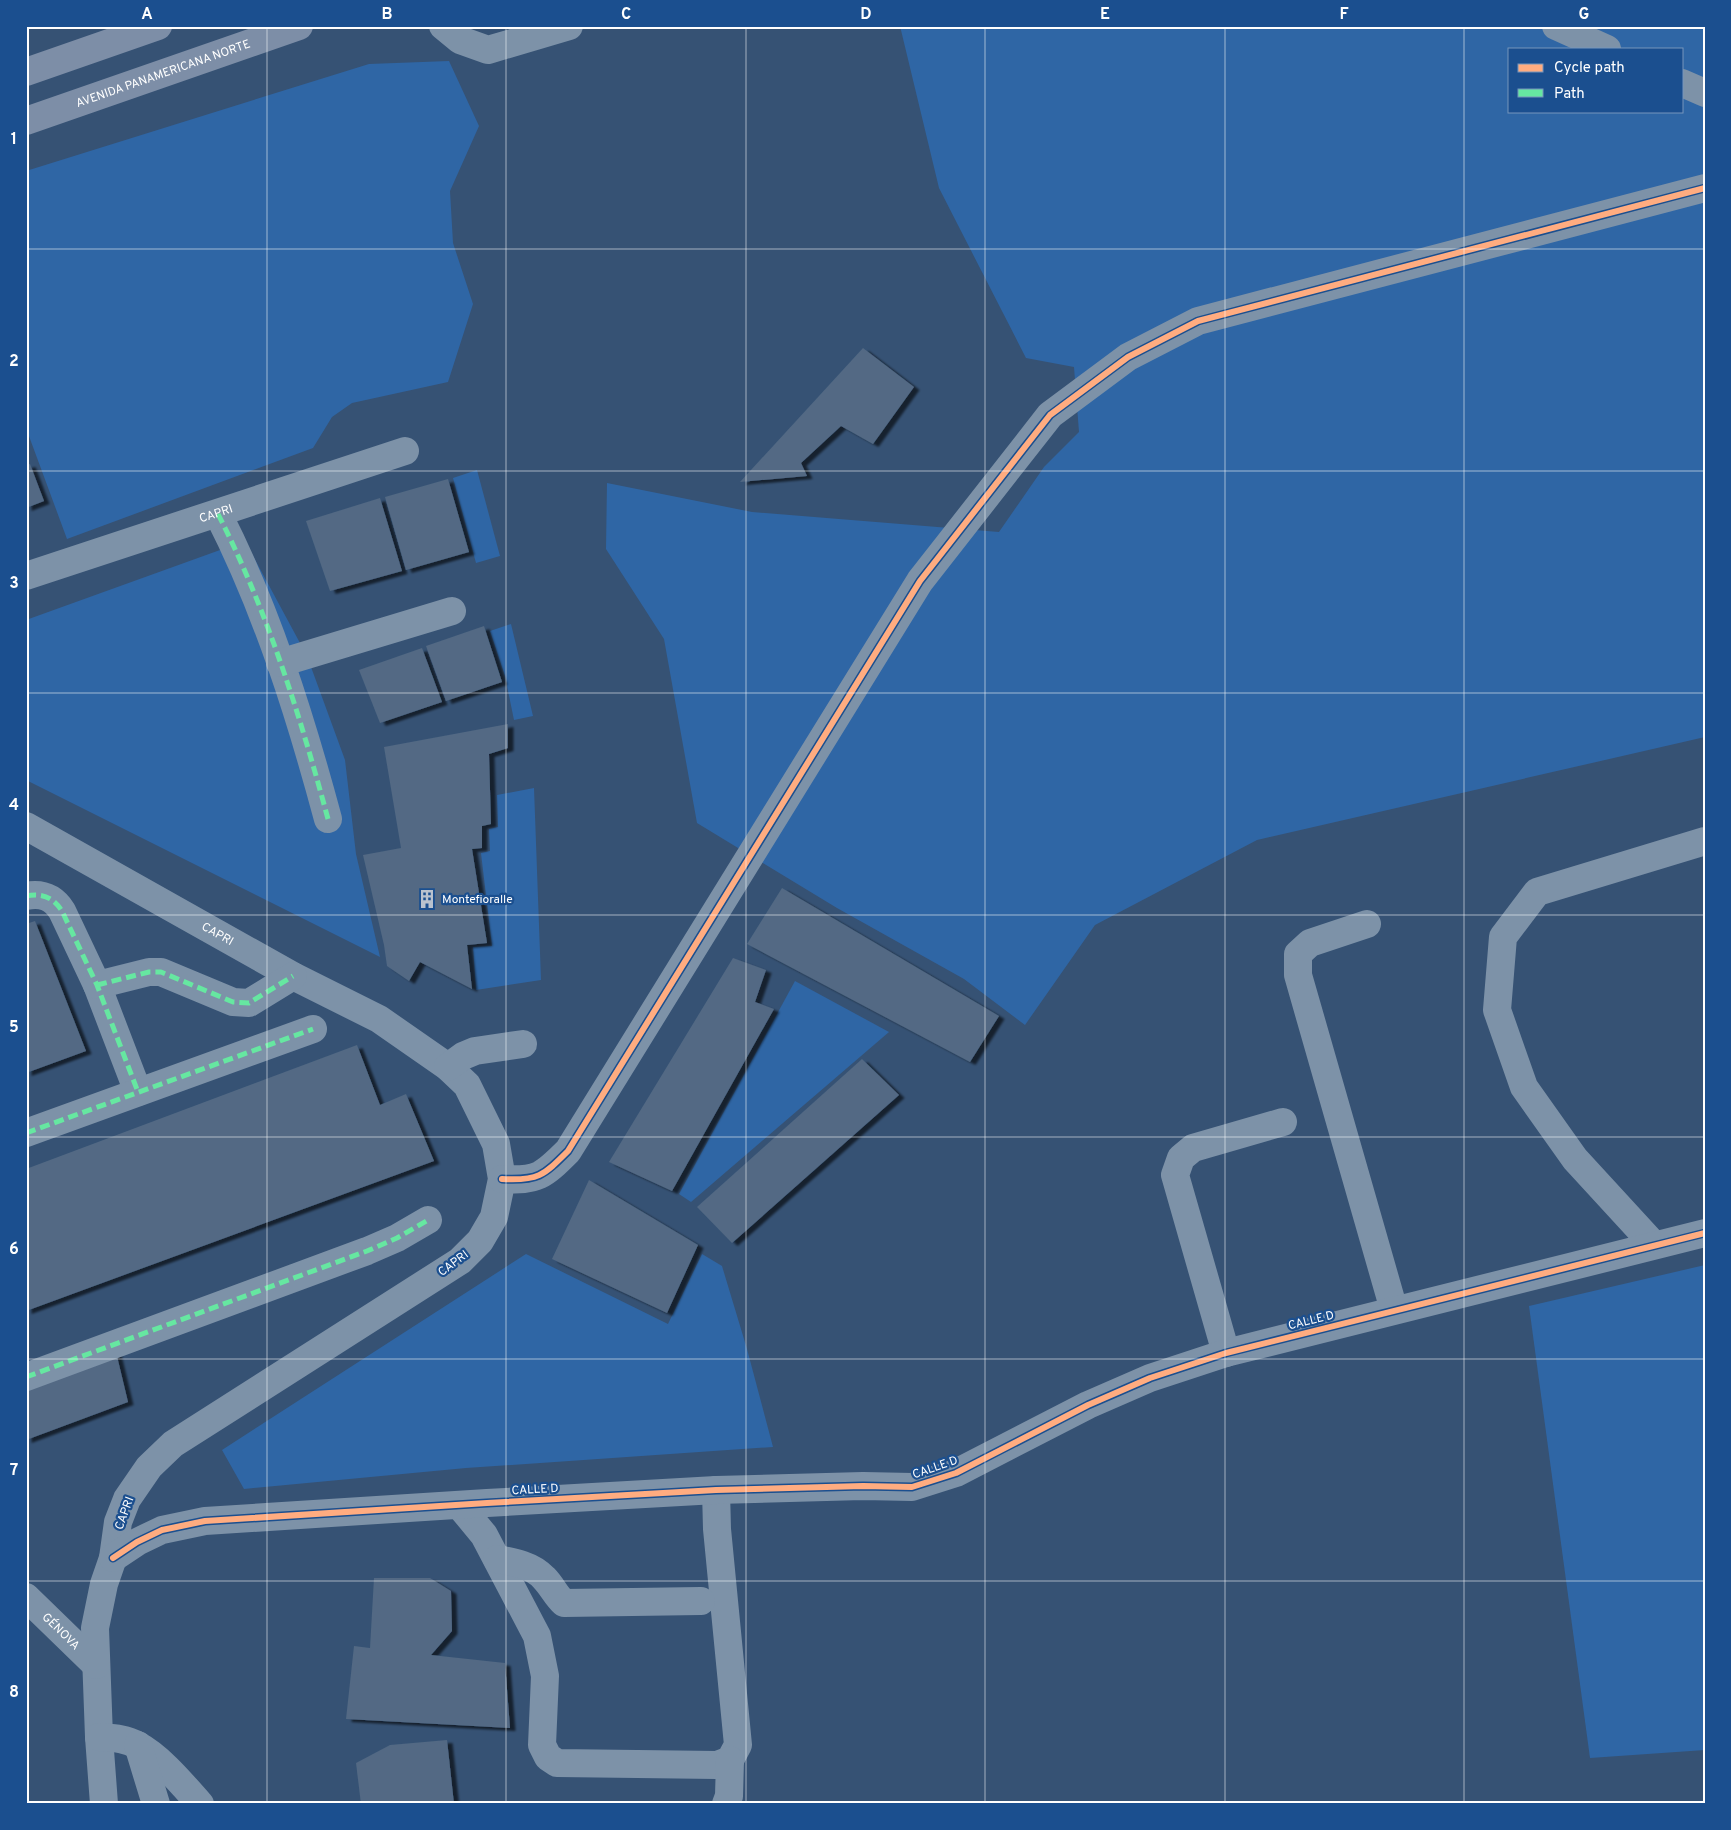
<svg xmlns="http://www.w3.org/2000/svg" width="1731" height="1830" font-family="Overpass,sans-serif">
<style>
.green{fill:#2f66a5;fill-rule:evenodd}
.building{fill:#526984;filter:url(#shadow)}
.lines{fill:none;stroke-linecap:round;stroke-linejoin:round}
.minor{stroke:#7d92a8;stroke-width:28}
.major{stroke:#7d8ea7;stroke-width:28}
.quiet{stroke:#66e7a1;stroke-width:5;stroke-dasharray:10 5;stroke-linecap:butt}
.cycleway-casing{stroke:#1b4f8f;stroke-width:9}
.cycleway{stroke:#ffac80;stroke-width:6}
.grid{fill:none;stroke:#fff;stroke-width:1;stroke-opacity:0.55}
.labels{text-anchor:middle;stroke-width:4.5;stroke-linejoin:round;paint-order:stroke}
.street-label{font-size:12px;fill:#fff;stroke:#1b4f8f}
.poi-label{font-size:12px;fill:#fff;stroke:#1b4f8f;text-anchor:start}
.neatline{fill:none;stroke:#fff;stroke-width:2}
.grid-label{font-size:16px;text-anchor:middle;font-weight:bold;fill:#fff}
</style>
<defs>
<filter id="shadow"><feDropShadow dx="5.5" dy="3" stdDeviation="1" flood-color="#0009"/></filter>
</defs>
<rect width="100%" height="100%" fill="#365274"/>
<g class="green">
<path d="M 900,26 L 1705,26 L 1705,737 L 1257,840 L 1095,925 L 1025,1025 L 964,979 L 837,908 L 697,823 L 664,639 L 606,549 L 607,483 L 752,512 L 999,532 L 1044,467 L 1079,432 L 1074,367 L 1026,358 L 939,188 ZM 1510,49 L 1682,49 L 1682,111 L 1510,111 Z"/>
<path d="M 449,61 L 479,126 L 450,191 L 453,243 L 473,304 L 448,382 L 352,403 L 332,417 L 313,448 L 67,539 L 26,428 L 26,171 L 369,64 Z"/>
<path d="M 477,470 L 500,556 L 476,563 L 453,478 Z"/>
<path d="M 245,541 L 307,656 L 345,760 L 356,854 L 380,957 L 26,780 L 26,620 Z"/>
<path d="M 511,624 L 533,716 L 514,720 L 505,676 L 490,631 Z"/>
<path d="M 534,788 L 541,980 L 476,990 L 473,947 L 492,946 L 481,853 L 490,851 L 489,829 L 498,827 L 497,795 Z"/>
<path d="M 795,981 L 889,1032 L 691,1202 L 679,1194 Z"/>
<path d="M 526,1254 L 668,1324 L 702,1254 L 722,1266 L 747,1349 L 773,1447 L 466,1468 L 244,1489 L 222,1450 Z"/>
<path d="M 1705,1265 L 1705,1750 L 1590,1758 L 1529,1306 Z"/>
</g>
<g class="building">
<path d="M 863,348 L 914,387 L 873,444 L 841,426 L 801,463 L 807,476 L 740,482 Z"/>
<path d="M 30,464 L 44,501 L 26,508 L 26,465 Z"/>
<path d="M 448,479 L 469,552 L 406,570 L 385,497 Z"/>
<path d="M 380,498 L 402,571 L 330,591 L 306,521 Z"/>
<path d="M 484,626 L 502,682 L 446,701 L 426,646 Z"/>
<path d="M 422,648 L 442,702 L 380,723 L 359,670 Z"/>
<path d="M 508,724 L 508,748 L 489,754 L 491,824 L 482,826 L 482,848 L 472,849 L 487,943 L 467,945 L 472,989 L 420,962 L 409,981 L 387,966 L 384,945 L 363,855 L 401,848 L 384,747 Z"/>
<path d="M 782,888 L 999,1016 L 970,1062 L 747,944 Z"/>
<path d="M 35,921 L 86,1051 L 26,1073 L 26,924 Z"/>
<path d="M 733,958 L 766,970 L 755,1002 L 774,1009 L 672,1191 L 609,1162 Z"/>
<path d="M 357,1045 L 380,1105 L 406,1094 L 434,1161 L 26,1311 L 26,1169 Z"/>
<path d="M 862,1059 L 899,1095 L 732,1243 L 697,1207 Z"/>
<path d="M 589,1180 L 698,1245 L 667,1313 L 552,1259 Z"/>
<path d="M 116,1352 L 128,1402 L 26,1440 L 26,1385 Z"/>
<path d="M 374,1578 L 430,1578 L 451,1591 L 452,1631 L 431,1655 L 505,1663 L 510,1728 L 346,1719 L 354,1646 L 370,1648 Z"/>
<path d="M 447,1740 L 454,1804 L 361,1804 L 356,1763 L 390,1745 Z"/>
</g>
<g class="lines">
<g class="minor">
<path d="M 443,26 L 460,40 L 488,50 L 569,26"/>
<path d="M 1556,26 L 1607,49"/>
<path d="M 1682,83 L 1705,93"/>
<path d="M 218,514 C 267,610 300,715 328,819"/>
<path id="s1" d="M 26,576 L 405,451"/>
<path d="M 280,663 L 452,611"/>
<path id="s2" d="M 26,826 L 293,976 L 379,1019 L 448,1067 L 467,1085 L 496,1144 L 502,1179 L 494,1217 L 480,1241 L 460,1261 L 173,1444 L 149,1467 L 127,1499 L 118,1522 L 113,1558 L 104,1584 L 95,1628 L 99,1737 L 104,1804"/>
<path d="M 26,896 C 42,893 53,897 62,911 L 97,985 L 138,1092"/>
<path d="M 1367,924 L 1310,943 L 1298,954 L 1298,975 L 1394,1310"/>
<path d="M 97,985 L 149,972 L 161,972 L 233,1002 L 249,1003 L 293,976"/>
<path d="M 448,1067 L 463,1056 L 475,1051 L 523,1044"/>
<path d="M 26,1133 L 313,1029"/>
<path d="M 502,1179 C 538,1181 543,1176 568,1151 L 920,581 L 1050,415 L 1128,357 L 1198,321 L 1705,188"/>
<path d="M 1654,1245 L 1575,1159 L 1524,1087 L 1497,1010 L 1503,937 L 1537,892 L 1705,841"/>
<path d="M 1226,1353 L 1175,1175 L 1181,1158 L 1193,1148 L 1283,1122"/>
<path d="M 26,1377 L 367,1251 L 397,1238 L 428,1220"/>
<path d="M 460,1506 L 484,1535 L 537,1636 L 545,1676 L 542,1745 L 548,1757 L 557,1763 L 717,1765 L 730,1760 L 738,1745 L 717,1529 L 716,1490"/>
<path d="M 113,1558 L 137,1542 L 162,1530 L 205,1521 L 487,1503 L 716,1490 L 863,1486 L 912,1487 L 956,1473 L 1088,1405 L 1150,1378 L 1226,1353 L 1705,1233"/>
<path d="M 497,1559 C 514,1562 532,1565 544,1578 C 552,1586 556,1596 564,1603 L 701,1601"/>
<path id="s3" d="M 26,1597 L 96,1665"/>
<path d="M 99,1737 C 112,1738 125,1738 137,1745 C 160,1757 183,1785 200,1804"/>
<path d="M 138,1745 L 156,1804"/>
<path d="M 726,1804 L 729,1796 L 730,1760"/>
</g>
<g class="major">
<path d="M 26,72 L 158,26"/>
<path id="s4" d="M 26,121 L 299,26"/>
</g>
<g class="quiet">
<path d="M 218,514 C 267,610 300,715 328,819"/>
<path d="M 26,896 C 42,893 53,897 62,911 L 97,985 L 138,1092"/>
<path d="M 97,985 L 149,972 L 161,972 L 233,1002 L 249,1003 L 293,976"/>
<path d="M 26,1133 L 313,1029"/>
<path d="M 26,1377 L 367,1251 L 397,1238 L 428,1220"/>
</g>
<g class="cycleway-casing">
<g id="cycleway">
<path d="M 502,1179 C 538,1181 543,1176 568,1151 L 920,581 L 1050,415 L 1128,357 L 1198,321 L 1705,188"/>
<path d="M 113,1558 L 137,1542 L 162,1530 L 205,1521 L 487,1503 L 716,1490 L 863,1486 L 912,1487 L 956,1473 L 1088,1405 L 1150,1378 L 1226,1353 L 1705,1233"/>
</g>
</g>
<use href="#cycleway" class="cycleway"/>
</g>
<path class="grid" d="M 267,26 L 267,1804M 506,26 L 506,1804M 746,26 L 746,1804M 985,26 L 985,1804M 1225,26 L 1225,1804M 1464,26 L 1464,1804M 26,249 L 1705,249M 26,471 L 1705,471M 26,693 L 1705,693M 26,915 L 1705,915M 26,1137 L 1705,1137M 26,1359 L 1705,1359M 26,1581 L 1705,1581"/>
<defs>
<g id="building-bare" transform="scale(1.5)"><path d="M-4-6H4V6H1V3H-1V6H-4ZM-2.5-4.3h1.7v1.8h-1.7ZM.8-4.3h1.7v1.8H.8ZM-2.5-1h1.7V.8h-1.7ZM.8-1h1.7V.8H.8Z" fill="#b9c2ce" stroke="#1b4f8f" stroke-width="2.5" paint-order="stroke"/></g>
</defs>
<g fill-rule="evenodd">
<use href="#building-bare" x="427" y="899"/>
</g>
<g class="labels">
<g class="street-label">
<text dy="4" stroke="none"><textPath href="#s4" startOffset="145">AVENIDA PANAMERICANA NORTE</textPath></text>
<text dy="4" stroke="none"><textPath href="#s1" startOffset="200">CAPRI</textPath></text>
<text dy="4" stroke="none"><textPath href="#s2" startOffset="220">CAPRI</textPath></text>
<text transform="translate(453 1263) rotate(-37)" y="4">CAPRI</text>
<text transform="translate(1311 1320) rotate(-14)" y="4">CALLE D</text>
<text transform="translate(935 1467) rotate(-19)" y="4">CALLE D</text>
<text transform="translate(535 1489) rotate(-3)" y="4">CALLE D</text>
<text transform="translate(124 1513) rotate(-70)" y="4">CAPRI</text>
<text dy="4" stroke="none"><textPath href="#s3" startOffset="49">GÉNOVA</textPath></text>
</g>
<g class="poi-label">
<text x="442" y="903">Montefioralle</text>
</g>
</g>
<rect width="1731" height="1830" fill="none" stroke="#1b4f8f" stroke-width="55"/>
<rect x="1508" y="48" width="175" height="65" fill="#1b4f8f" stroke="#7695bc"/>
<rect x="1518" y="64" width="25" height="8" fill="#ffac80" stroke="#7695bc"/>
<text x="1554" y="72" font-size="15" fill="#ffffff">Cycle path</text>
<rect x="1518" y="89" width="25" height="8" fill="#66e7a1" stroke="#7695bc"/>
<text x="1554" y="98" font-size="15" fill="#ffffff">Path</text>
<rect x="28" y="28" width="1676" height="1774" class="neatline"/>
<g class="grid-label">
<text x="147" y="19">A</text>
<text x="387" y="19">B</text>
<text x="626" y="19">C</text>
<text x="866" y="19">D</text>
<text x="1105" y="19">E</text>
<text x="1344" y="19">F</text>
<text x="1584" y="19">G</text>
<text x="14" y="144">1</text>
<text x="14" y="366">2</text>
<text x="14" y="588">3</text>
<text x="14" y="810">4</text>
<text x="14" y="1032">5</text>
<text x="14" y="1254">6</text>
<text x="14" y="1475">7</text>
<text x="14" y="1697">8</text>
</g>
</svg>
